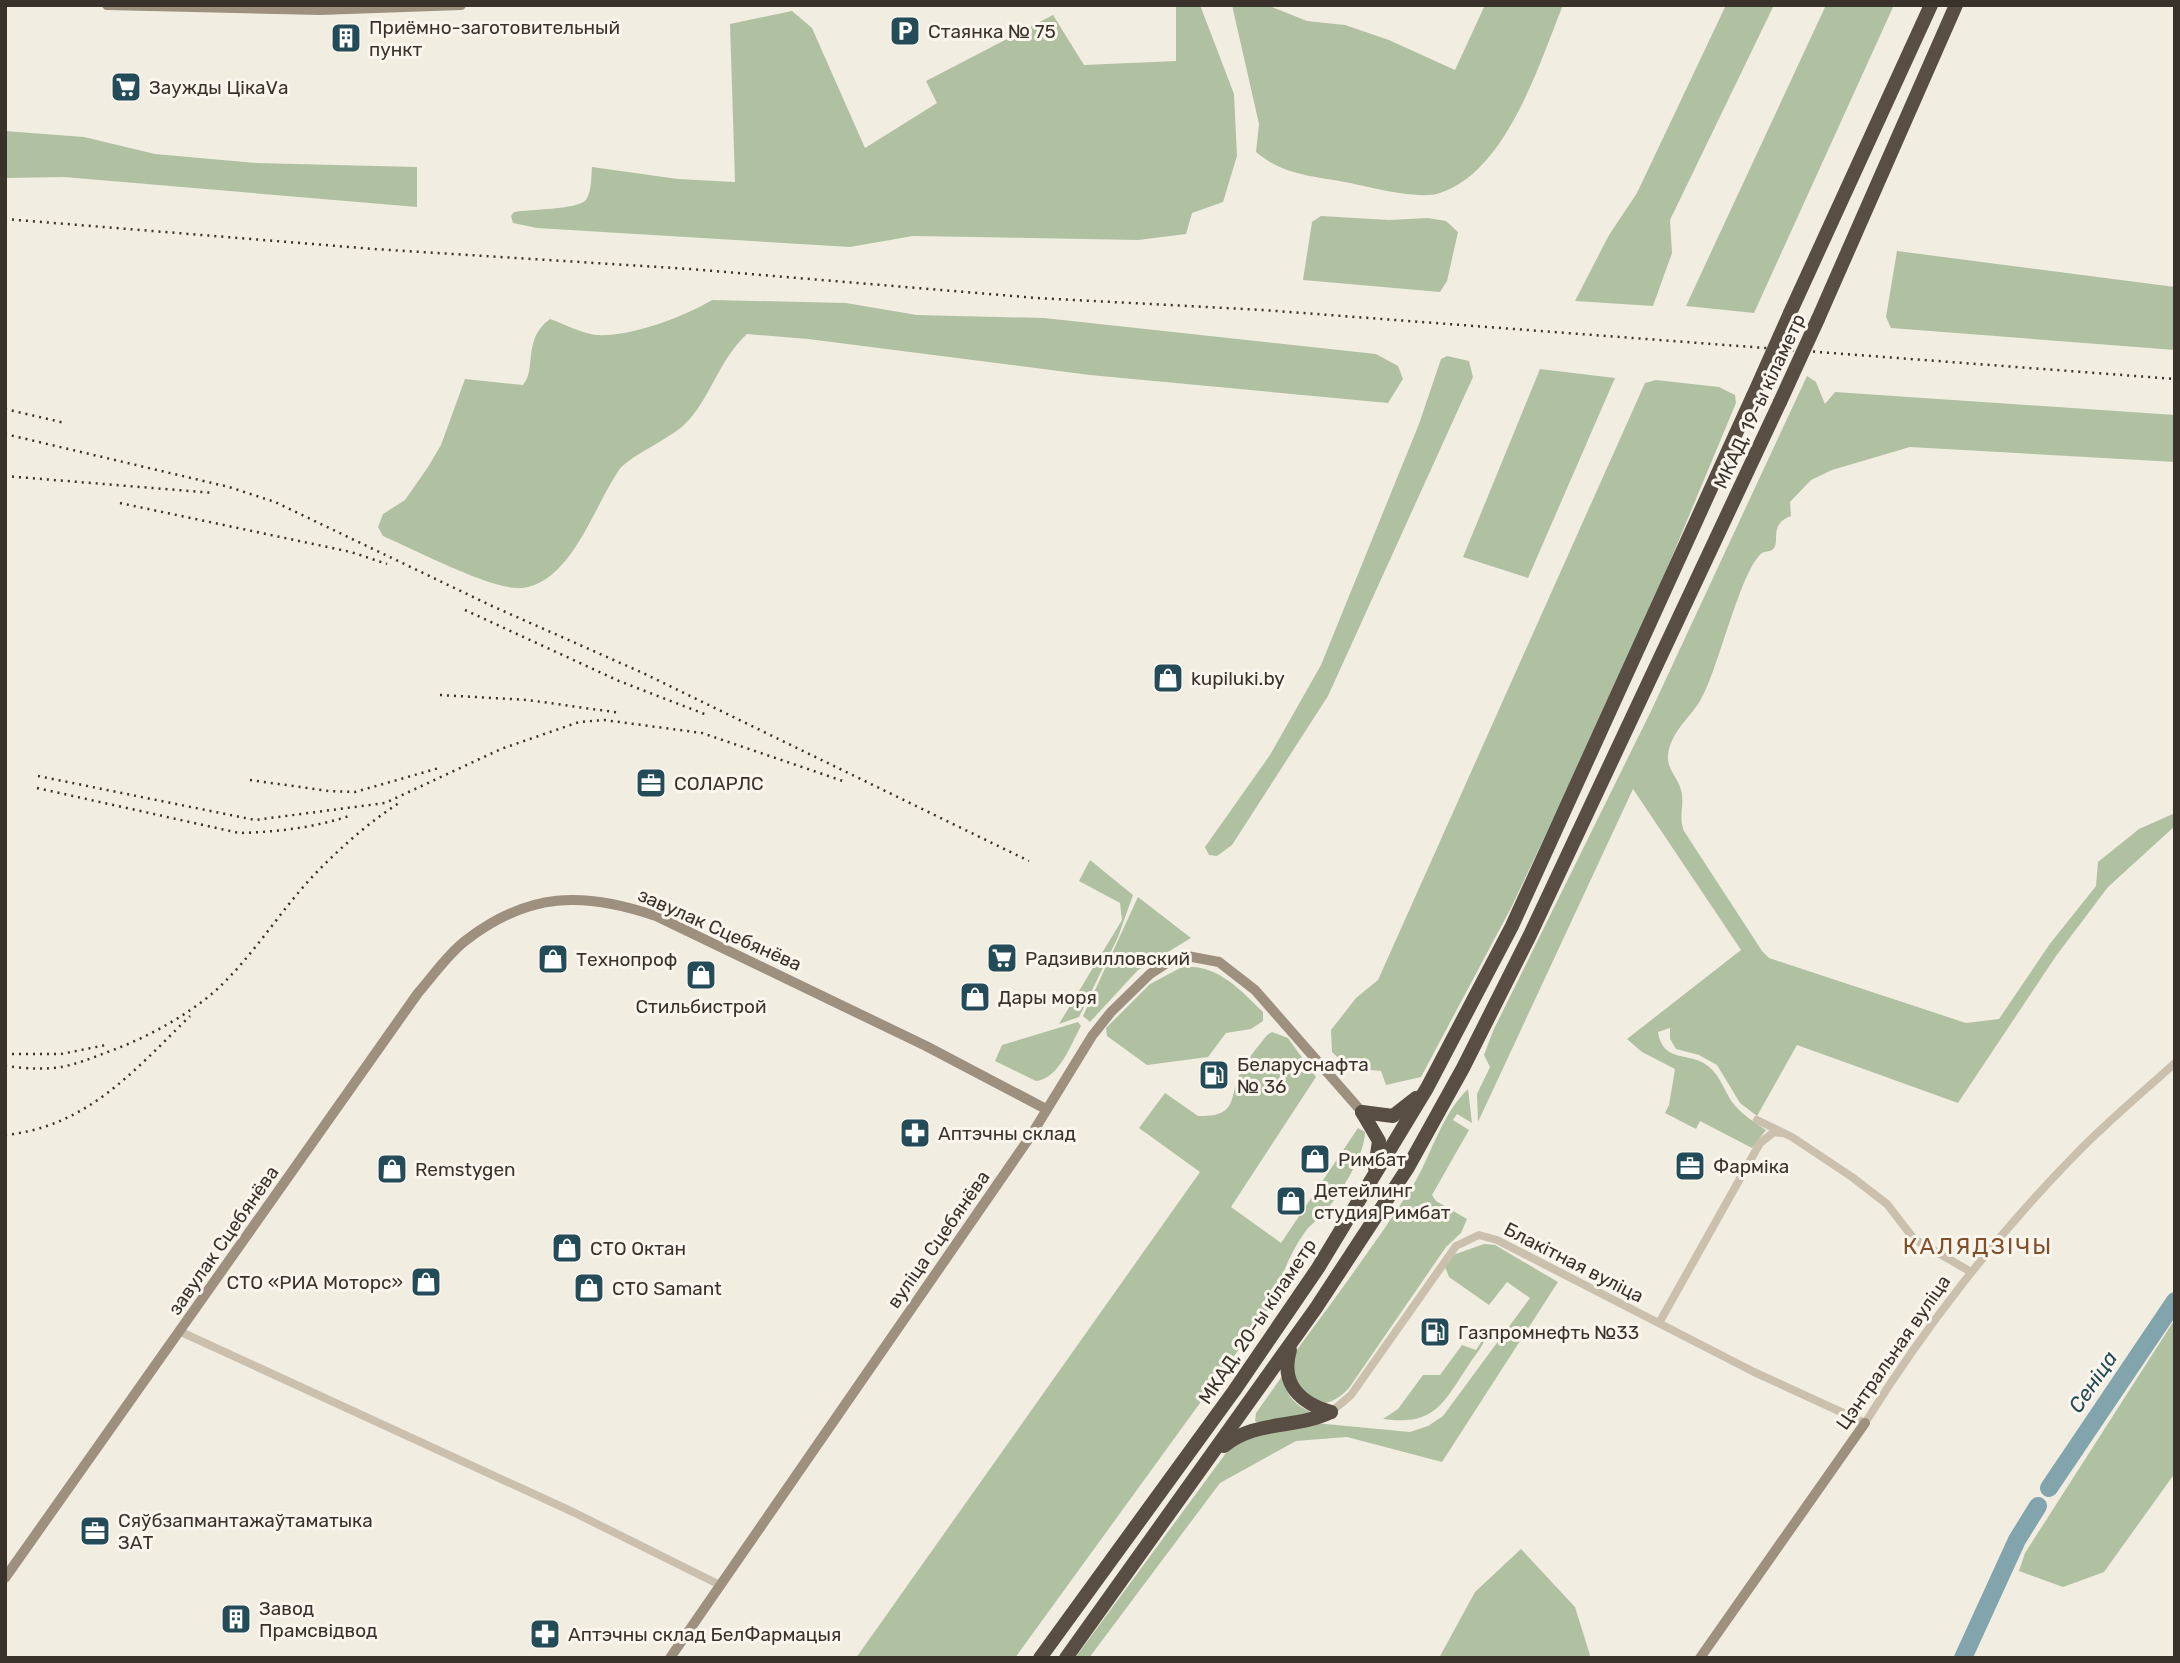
<svg xmlns="http://www.w3.org/2000/svg" width="2180" height="1663" font-family="Rubik,sans-serif">
<style>
.green{fill:#b0c1a2}
.lines{fill:none;stroke-linecap:round;stroke-linejoin:round}
.river{stroke:#82a4ad;stroke-width:18}
.street{stroke:#cac0ad;stroke-width:8}
.secondary{stroke:#9e907f;stroke-width:10}
.highway{stroke:#594e43;stroke-width:14}
.rail{stroke:#39322b;stroke-width:2.5;stroke-dasharray:2 5;stroke-linecap:butt}
.highway-bridge{stroke:#594e43;stroke-width:14}
.labels{text-anchor:middle;stroke-width:6;stroke-linejoin:round;paint-order:stroke}
.poi-label{font-size:19px;fill:#39322b;stroke:#faf6ee;text-anchor:start}
.street-label{font-size:19px;fill:#39322b;stroke:#faf6ee}
.water-label{font-size:21px;font-style:italic;fill:#234b58;stroke:#faf6ee}
.quarter-label{font-size:23px;letter-spacing:2px;fill:#834f29;stroke:#faf6ee}
</style>
<rect width="100%" height="100%" fill="#f2ede1"/>
<g class="green">
<path d="M 1176,5 L 1200,5 L 1234,94 L 1237,156 L 1223,202 L 1192,213 L 1186,234 L 1138,240 L 913,236 L 850,247 L 537,228 L 513,223 L 511,216 L 514,212 C 529,209 577,210 586,200 C 592,191 591,176 592,167 L 678,179 L 735,182 L 730,24 L 792,11 L 812,28 L 865,148 L 937,103 L 926,81 L 1053,15 L 1084,65 L 1176,61 Z"/>
<path d="M 1232,5 L 1267,5 L 1307,21 L 1345,25 L 1389,40 L 1455,70 L 1485,5 L 1563,5 C 1539,64 1507,171 1440,193 C 1419,200 1373,188 1350,183 C 1315,176 1284,176 1256,152 L 1259,124 Z"/>
<path d="M 1726,5 L 1774,5 L 1670,220 L 1672,253 L 1653,306 L 1575,301 L 1609,235 L 1637,193 Z"/>
<path d="M 1826,5 L 1894,5 L 1754,313 L 1686,306 Z"/>
<path d="M 5,131 L 84,137 L 155,154 L 256,163 L 417,167 L 417,207 L 64,177 L 5,178 Z"/>
<path d="M 1321,216 L 1389,220 L 1428,218 L 1446,221 L 1458,232 L 1447,281 L 1440,292 L 1303,280 L 1312,222 Z"/>
<path d="M 1897,251 L 2175,287 L 2175,350 L 1891,328 L 1886,317 Z"/>
<path d="M 712,300 L 846,303 L 917,315 L 1044,318 L 1376,354 L 1398,366 L 1403,379 L 1388,403 L 1090,375 L 808,339 L 747,334 C 719,359 709,402 684,425 C 669,439 628,457 619,470 C 594,506 571,583 522,588 C 493,591 413,549 383,536 L 378,527 L 383,514 L 405,500 L 428,467 L 441,445 L 465,379 L 523,385 C 537,369 522,339 550,319 C 564,324 583,334 597,335 C 630,337 684,317 712,300 Z"/>
<path d="M 1447,356 L 1469,361 L 1473,377 L 1328,696 L 1232,845 L 1217,856 L 1209,855 L 1205,847 L 1270,755 L 1321,665 L 1419,424 L 1441,359 Z"/>
<path d="M 1540,369 L 1615,378 L 1528,578 L 1463,557 Z"/>
<path d="M 1807,376 L 1816,382 L 1825,404 L 1835,392 L 2175,415 L 2175,462 L 1910,447 L 1832,470 L 1811,480 L 1790,502 L 1791,516 C 1767,525 1782,543 1772,550 C 1769,552 1765,551 1762,553 C 1740,570 1718,672 1700,701 C 1688,720 1670,733 1668,756 C 1667,769 1678,778 1681,790 C 1685,805 1678,816 1684,831 L 1762,951 L 1769,958 L 1966,1023 L 1999,1019 L 2049,945 L 2096,886 L 2098,862 L 2139,829 L 2175,813 L 2175,826 L 2108,887 L 2056,956 L 1958,1103 L 1797,1045 L 1757,1116 L 1740,1103 L 1717,1065 L 1699,1055 L 1676,1049 L 1670,1039 L 1670,1028 L 1658,1032 C 1663,1064 1689,1051 1708,1066 C 1720,1075 1724,1090 1732,1102 C 1741,1114 1754,1122 1766,1130 L 1752,1148 L 1700,1121 L 1696,1129 L 1665,1113 L 1669,1105 L 1675,1069 L 1642,1052 L 1627,1039 L 1741,950 L 1633,789 L 1478,1122 L 1477,1094 L 1490,1067 L 1484,1055 L 1493,1031 L 1652,709 Z"/>
<path d="M 1656,380 L 1719,387 L 1735,395 L 1736,403 L 1636,643 L 1511,908 L 1421,1077 L 1386,1085 L 1381,1071 L 1349,1068 L 1332,1052 L 1331,1030 L 1356,998 L 1378,980 L 1645,383 Z"/>
<path d="M 1090,860 L 1133,895 L 1118,937 L 1079,1017 L 1059,1024 L 1122,920 L 1120,903 L 1079,881 Z"/>
<path d="M 1138,897 L 1191,938 L 1138,970 L 1090,1022 L 1083,1016 Z"/>
<path d="M 1182,967 C 1218,964 1239,989 1263,1012 L 1263,1021 L 1251,1029 L 1226,1033 L 1208,1057 L 1147,1065 L 1107,1036 L 1106,1028 L 1150,984 Z"/>
<path d="M 1078,1022 L 1081,1026 C 1071,1044 1059,1079 1036,1081 L 995,1061 L 1002,1045 Z"/>
<path d="M 1272,1032 L 1288,1038 L 1316,1077 L 1231,1207 L 1281,1243 L 1358,1128 L 1365,1132 C 1365,1156 1337,1200 1320,1217 C 1315,1222 1309,1226 1305,1232 C 1290,1253 1281,1276 1274,1301 L 1015,1658 L 856,1658 L 1200,1172 L 1139,1128 L 1165,1093 L 1198,1116 C 1239,1117 1229,1097 1240,1073 C 1246,1060 1258,1047 1267,1035 Z"/>
<path d="M 1468,1089 L 1472,1123 L 1457,1114 L 1453,1120 L 1469,1130 L 1432,1195 L 1436,1201 L 1467,1219 L 1461,1233 L 1446,1247 L 1349,1388 C 1317,1422 1296,1393 1291,1358 C 1332,1302 1374,1246 1412,1187 C 1432,1155 1440,1116 1468,1089 Z"/>
<path d="M 1484,1244 L 1495,1245 L 1558,1282 L 1442,1462 L 1347,1437 L 1296,1441 L 1220,1483 L 1089,1658 L 1075,1658 L 1226,1453 L 1239,1440 L 1315,1423 L 1410,1432 L 1428,1426 L 1443,1416 L 1530,1298 L 1507,1282 L 1489,1305 L 1449,1277 L 1445,1267 L 1453,1255 Z"/>
<path d="M 2175,1319 L 2175,1473 L 2104,1572 L 2063,1587 L 2019,1571 L 2025,1553 Z"/>
<path d="M 1487,1333 C 1485,1345 1474,1356 1468,1366 C 1442,1405 1434,1426 1383,1419 L 1398,1409 L 1423,1375 L 1440,1375 L 1462,1345 L 1476,1350 Z"/>
<path d="M 1283,1375 C 1286,1397 1296,1407 1317,1414 L 1261,1425 L 1255,1421 L 1256,1413 Z"/>
<path d="M 1521,1549 L 1575,1607 L 1590,1655 L 1588,1658 L 1439,1658 L 1475,1592 Z"/>
</g>
<g class="lines">
<g class="river">
<path d="M 2049,1488 L 2175,1301"/>
<path d="M 1963,1658 L 2017,1540 L 2038,1506"/>
</g>
<g class="street">
<path d="M 1757,1120 L 1792,1137 L 1852,1177 L 1887,1204 L 1914,1239 L 1971,1272"/>
<path d="M 1659,1323 L 1760,1143 L 1774,1132 L 1781,1133"/>
<path d="M 181,1332 L 573,1512 L 720,1585"/>
<path d="M 1331,1412 L 1351,1395 L 1456,1246 L 1479,1235 L 1497,1240 L 1754,1372 L 1865,1423 C 1924,1328 1998,1233 2076,1154 C 2107,1122 2142,1093 2175,1063"/>
</g>
<g class="secondary">
<path d="M 107,5 L 320,10 L 461,5"/>
<path d="M 5,1578 L 418,993 C 433,976 447,955 465,941 C 528,892 583,891 656,916 L 926,1046 L 1046,1109"/>
<path d="M 670,1658 L 1030,1137 L 1092,1036 L 1111,1012 L 1150,974 L 1165,964 L 1187,956 L 1219,962 L 1255,990 L 1362,1112"/>
<path d="M 1700,1658 L 1865,1423"/>
</g>
<g class="highway">
<path d="M 1790,313 L 1931,5"/>
<path d="M 1818,319 L 1956,5"/>
<path d="M 1362,1112 L 1379,1141 L 1375,1168"/>
<path d="M 1362,1112 L 1393,1116 L 1416,1098"/>
<path d="M 1290,1350 C 1280,1384 1300,1403 1331,1412"/>
<path d="M 1224,1446 C 1254,1420 1296,1429 1331,1412"/>
<path d="M 1040,1658 L 1234,1391 L 1318,1268 L 1427,1088 L 1512,926 L 1753,396"/>
<path d="M 1066,1658 L 1316,1308 L 1407,1169 L 1463,1068 L 1530,935 L 1780,402"/>
</g>
<g class="rail">
<path d="M 5,219 L 374,249 L 690,269 L 1037,298 L 1263,310 L 2175,379"/>
<path d="M 5,409 L 65,423"/>
<path d="M 5,434 L 229,487 L 275,502 L 492,606 L 643,673 L 1029,861"/>
<path d="M 5,476 L 214,493"/>
<path d="M 120,503 L 351,552 L 387,564"/>
<path d="M 465,610 L 619,681 L 707,715"/>
<path d="M 440,695 L 528,700 L 621,713"/>
<path d="M 38,776 L 255,820 L 385,803 L 501,749 L 579,722 L 604,720 L 702,733 L 843,781"/>
<path d="M 250,780 L 329,791 L 355,792 L 439,768"/>
<path d="M 37,788 L 239,833 C 276,832 313,828 349,816"/>
<path d="M 5,1054 L 61,1054 L 106,1045"/>
<path d="M 5,1066 C 57,1072 66,1068 113,1050 C 148,1037 186,1016 214,992 C 252,958 279,912 314,875 C 340,848 368,823 399,803"/>
<path d="M 5,1135 C 87,1127 135,1070 190,1016"/>
</g>
<g class="highway-bridge">
<path d="M 1753,396 L 1790,313"/>
<path d="M 1780,402 L 1818,319"/>
</g>
</g>
<defs>
<g id="parking-square" transform="scale(1.575)"><rect x="-9" y="-9" width="18" height="18" rx="4" fill="#234b58" stroke="#faf6ee"/><path d="M-3.5-5.5H1a3.5 3.5 0 0 1 0 7H-1V5.5H-3.5ZM-1-3.4V-.6H.8a1.4 1.4 0 0 0 0-2.8Z" fill="#fff"/></g>
<g id="building-square" transform="scale(1.575)"><rect x="-9" y="-9" width="18" height="18" rx="4" fill="#234b58" stroke="#faf6ee"/><path d="M-4-6H4V6H1V3H-1V6H-4ZM-2.5-4.3h1.7v1.8h-1.7ZM.8-4.3h1.7v1.8H.8ZM-2.5-1h1.7V.8h-1.7ZM.8-1h1.7V.8H.8Z" fill="#fff"/></g>
<g id="supermarket-square" transform="scale(1.575)"><rect x="-9" y="-9" width="18" height="18" rx="4" fill="#234b58" stroke="#faf6ee"/><path d="M-6-5.5h2.5l.6 2H6L4.5 2H-2.5L-4.4-4H-6ZM-1.5 3.2a1.3 1.3 0 1 0 .1 0ZM3 3.2a1.3 1.3 0 1 0 .1 0Z" fill="#fff"/></g>
<g id="shop-square" transform="scale(1.575)"><rect x="-9" y="-9" width="18" height="18" rx="4" fill="#234b58" stroke="#faf6ee"/><path d="M-5-2.5h2.3a2.7 3.5 0 0 1 5.4 0H5L5.5 6h-11ZM-1.5-2.5h3a1.5 2.3 0 0 0-3 0Z" fill="#fff"/></g>
<g id="office-square" transform="scale(1.575)"><rect x="-9" y="-9" width="18" height="18" rx="4" fill="#234b58" stroke="#faf6ee"/><path d="M-6-3h4V-5.5h4V-3h4V5H-6ZM-1-4.5V-3h2v-1.5ZM-6 0V1H6V0Z" fill="#fff"/></g>
<g id="fuel-square" transform="scale(1.575)"><rect x="-9" y="-9" width="18" height="18" rx="4" fill="#234b58" stroke="#faf6ee"/><path d="M-5.5-6h7V0h2V4h1.3V-2.5L3-4.5l.8-.8L6-3V5H2.5V1h-1V6h-7ZM-4.2-4.7v3.2H.2V-4.7Z" fill="#fff"/></g>
<g id="pharmacy-square" transform="scale(1.575)"><rect x="-9" y="-9" width="18" height="18" rx="4" fill="#234b58" stroke="#faf6ee"/><path d="M-2-6h4v4h4v4h-4v4h-4v-4h-4v-4h4Z" fill="#fff"/></g>
</defs>
<g fill-rule="evenodd">
<use href="#parking-square" x="905" y="31"/>
<use href="#building-square" x="346" y="38"/>
<use href="#supermarket-square" x="126" y="87"/>
<use href="#shop-square" x="1168" y="678"/>
<use href="#office-square" x="651" y="783"/>
<use href="#supermarket-square" x="1002" y="958"/>
<use href="#shop-square" x="553" y="959"/>
<use href="#shop-square" x="701" y="975"/>
<use href="#shop-square" x="975" y="997"/>
<use href="#fuel-square" x="1214" y="1075"/>
<use href="#pharmacy-square" x="915" y="1133"/>
<use href="#shop-square" x="1315" y="1159"/>
<use href="#office-square" x="1690" y="1166"/>
<use href="#shop-square" x="392" y="1169"/>
<use href="#shop-square" x="1291" y="1201"/>
<use href="#shop-square" x="567" y="1248"/>
<use href="#shop-square" x="426" y="1282"/>
<use href="#shop-square" x="589" y="1288"/>
<use href="#fuel-square" x="1435" y="1332"/>
<use href="#office-square" x="95" y="1531"/>
<use href="#building-square" x="236" y="1619"/>
<use href="#pharmacy-square" x="545" y="1634"/>
</g>
<g class="labels">
<g class="poi-label">
<text x="369" y="34">Приёмно-заготовительный<tspan x="369" dy="22">пункт</tspan></text>
<text x="928" y="38">Стаянка № 75</text>
<text x="149" y="94">Заужды ЦікаVа</text>
<text x="1191" y="685">kupiluki.by</text>
<text x="674" y="790">СОЛАРЛС</text>
<text x="1025" y="965">Радзивилловский</text>
<text x="576" y="966">Технопроф</text>
<text x="998" y="1004">Дары моря</text>
<text x="701" y="1013" text-anchor="middle">Стильбистрой</text>
<text x="1237" y="1071">Беларуснафта<tspan x="1237" dy="22">№ 36</tspan></text>
<text x="938" y="1140">Аптэчны склад</text>
<text x="1338" y="1166">Римбат</text>
<text x="1713" y="1173">Фарміка</text>
<text x="415" y="1176">Remstygen</text>
<text x="1314" y="1197">Детейлинг<tspan x="1314" dy="22">студия Римбат</tspan></text>
<text x="590" y="1255">СТО Октан</text>
<text x="403" y="1289" text-anchor="end">СТО «РИА Моторс»</text>
<text x="612" y="1295">СТО Samant</text>
<text x="1458" y="1339">Газпромнефть №33</text>
<text x="118" y="1527">Сяўбзапмантажаўтаматыка<tspan x="118" dy="22">ЗАТ</tspan></text>
<text x="259" y="1615">Завод<tspan x="259" dy="22">Прамсвідвод</tspan></text>
<text x="568" y="1641">Аптэчны склад БелФармацыя</text>
</g>
<g class="street-label">
<text transform="translate(1759 401) rotate(-65)" y="7">МКАД, 19-ы кіламетр</text>
<text transform="translate(720 929) rotate(24)" y="7">завулак Сцебянёва</text>
<text transform="translate(938 1239) rotate(-55)" y="7">вуліца Сцебянёва</text>
<text transform="translate(223 1240) rotate(-55)" y="7">завулак Сцебянёва</text>
<text transform="translate(1574 1262) rotate(27)" y="7">Блакітная вуліца</text>
<text transform="translate(1257 1321) rotate(-56)" y="7">МКАД, 20-ы кіламетр</text>
<text transform="translate(1893 1352) rotate(-55)" y="7">Цэнтральная вуліца</text>
</g>
<g class="water-label">
<text transform="translate(2093 1382) rotate(-56)" y="7">Сеніца</text>
</g>
<g class="quarter-label">
<text x="1978" y="1254">КАЛЯДЗІЧЫ</text>
</g>
</g>
<rect width="2180" height="1663" fill="none" stroke="#39322b" stroke-width="14"/>
</svg>
